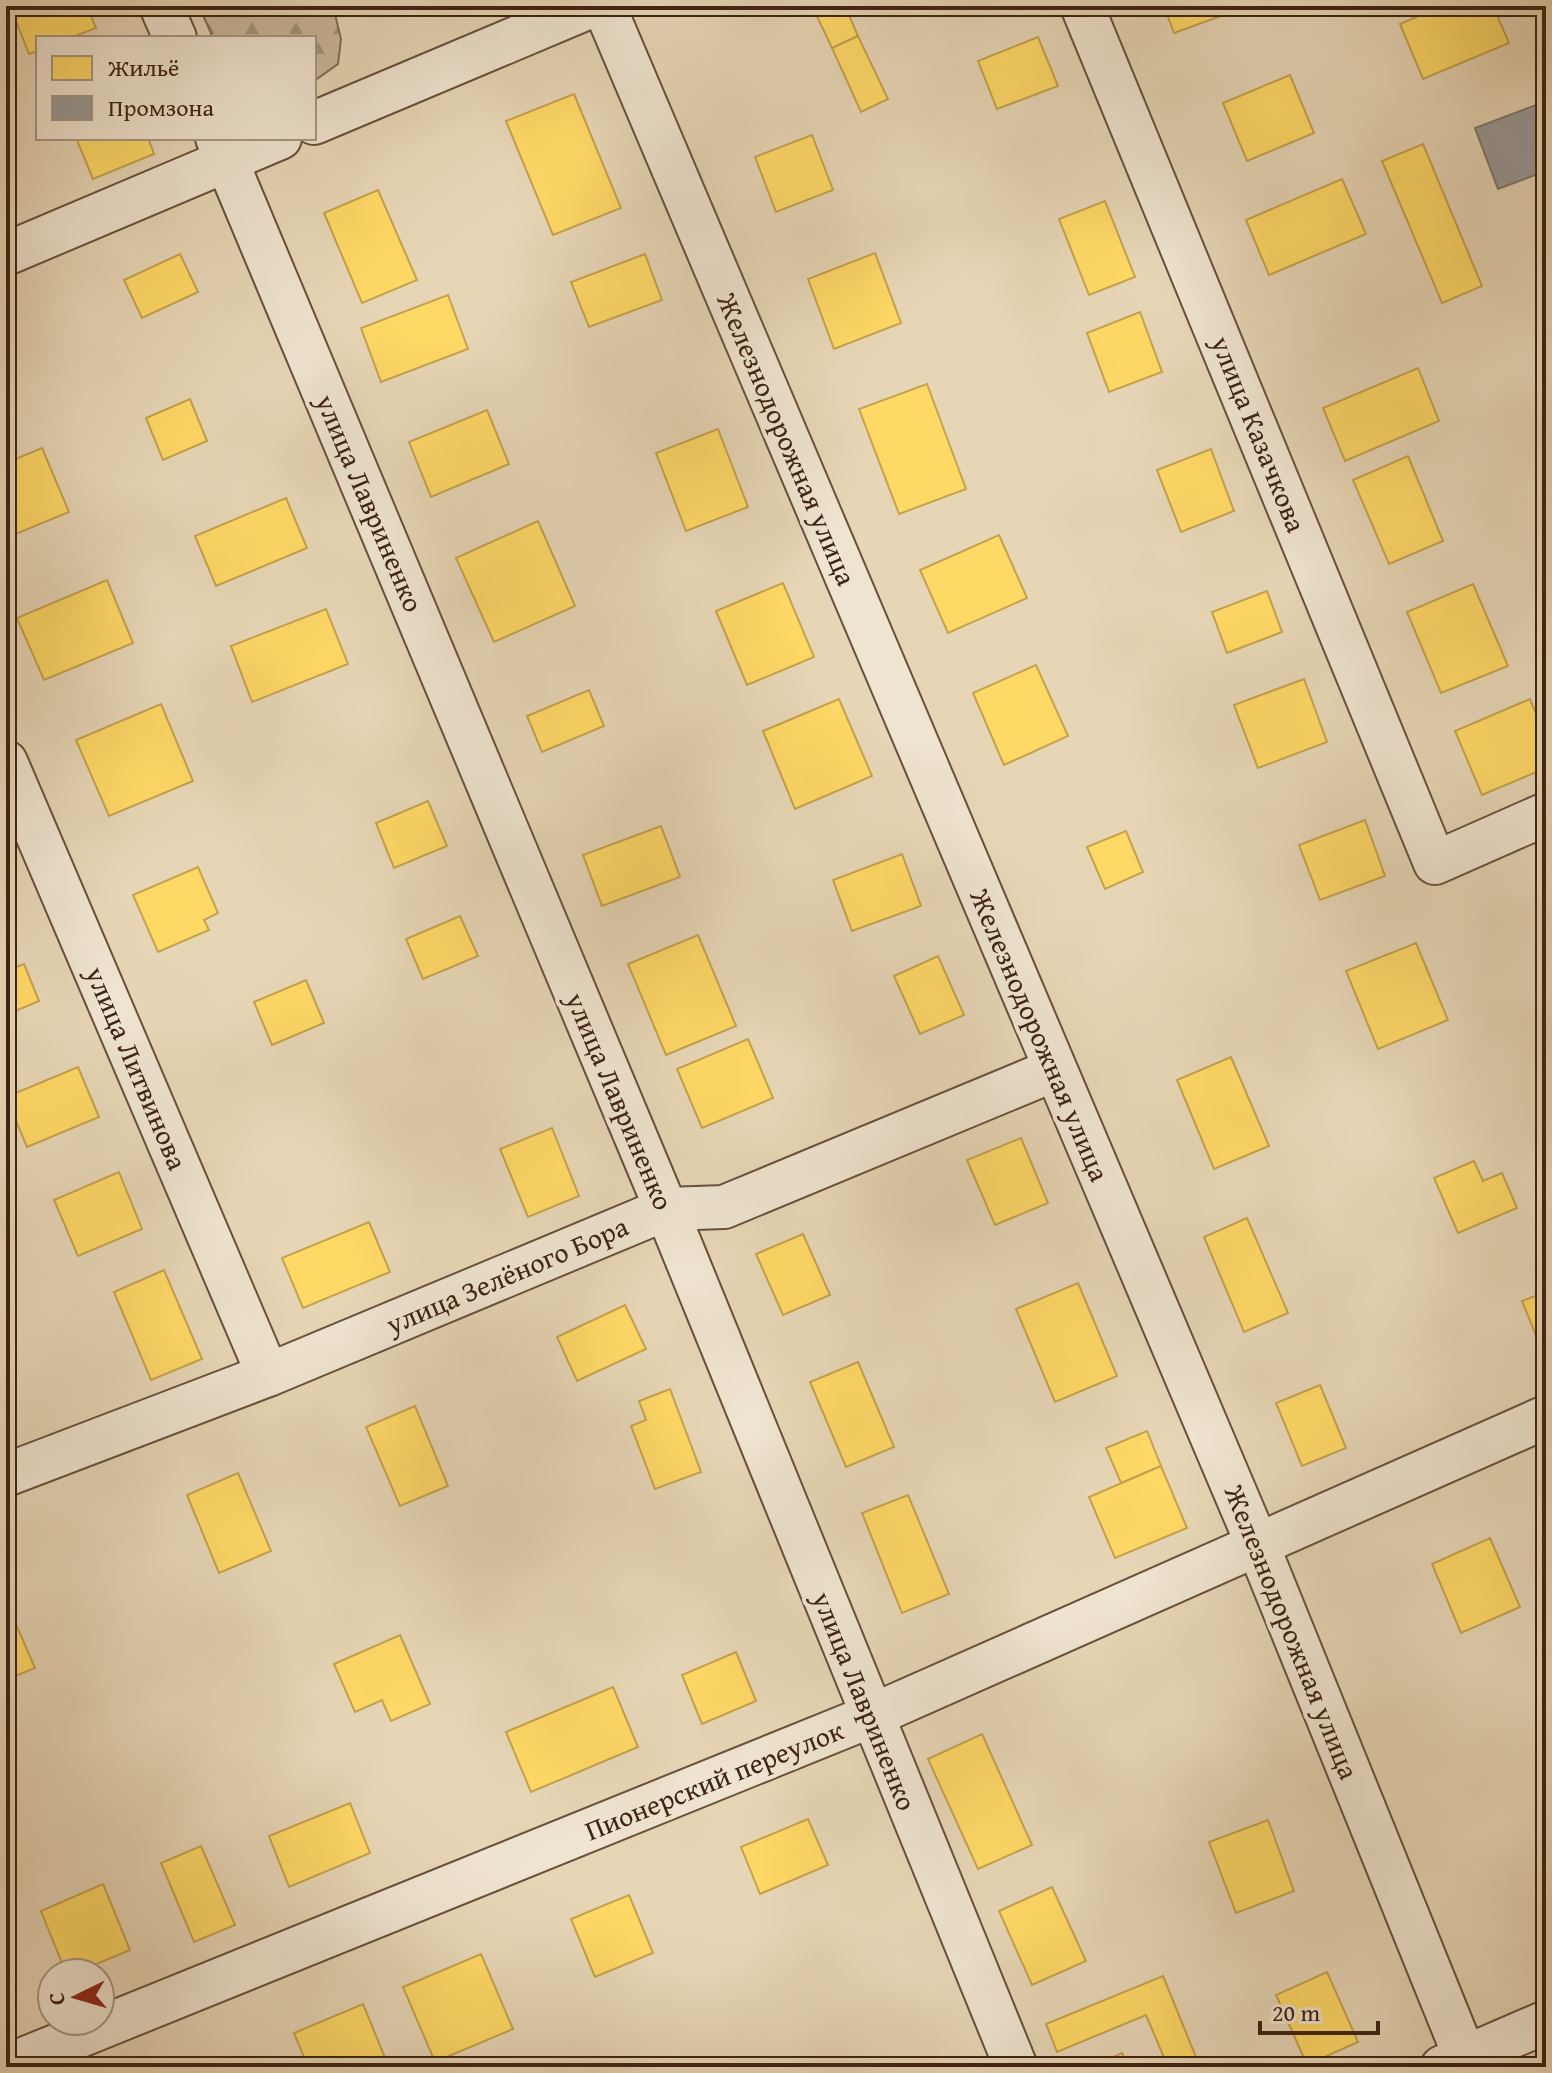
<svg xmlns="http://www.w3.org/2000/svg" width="1552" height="2073" font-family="'Gentium Book Plus',serif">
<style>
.forest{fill:url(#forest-firs);stroke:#846e56;stroke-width:2}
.homes{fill:#ffd966;stroke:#c5a24d;stroke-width:2}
.industry{fill:#999;stroke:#7e7670;stroke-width:2}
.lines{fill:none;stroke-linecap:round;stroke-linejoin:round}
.street-casing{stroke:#68503b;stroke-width:46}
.street{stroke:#efe4d0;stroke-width:42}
.labels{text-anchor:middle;stroke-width:8;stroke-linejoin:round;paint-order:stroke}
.street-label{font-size:28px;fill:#3e2312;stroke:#efe4d0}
</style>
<defs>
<pattern id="forest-firs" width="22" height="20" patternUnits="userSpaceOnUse" patternTransform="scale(2)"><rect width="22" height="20" fill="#cab89a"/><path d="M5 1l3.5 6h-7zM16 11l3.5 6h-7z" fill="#a5957c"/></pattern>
</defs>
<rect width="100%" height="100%" fill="#e7d6b6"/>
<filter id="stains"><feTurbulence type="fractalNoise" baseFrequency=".0025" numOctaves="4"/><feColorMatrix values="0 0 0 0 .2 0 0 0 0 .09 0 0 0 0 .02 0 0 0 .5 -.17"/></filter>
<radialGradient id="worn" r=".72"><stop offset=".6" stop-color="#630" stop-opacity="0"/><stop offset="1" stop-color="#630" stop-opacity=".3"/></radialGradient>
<path class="forest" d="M 199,6 L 333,6 L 341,39 L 338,64 L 314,81 L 314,38 L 213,38 Z"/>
<g class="homes">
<path d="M 10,6 L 87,6 L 96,28 L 70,38 L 38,38 L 38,51 L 29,54 Z"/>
<path d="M 812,6 L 845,6 L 858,36 L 832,48 Z"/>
<path d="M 1164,6 L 1217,6 L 1221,16 L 1174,33 Z"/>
<path d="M 1442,6 L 1493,6 L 1509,43 L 1423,79 L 1400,24 Z"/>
<path d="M 858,36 L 888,99 L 861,112 L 832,48 Z"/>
<path d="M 1038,37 L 1058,86 L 997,109 L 978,61 Z"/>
<path d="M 1290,75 L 1314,133 L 1247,161 L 1223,103 Z"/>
<path d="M 574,94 L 621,208 L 553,235 L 506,121 Z"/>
<path d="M 812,135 L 833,190 L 776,212 L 755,157 Z"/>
<path d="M 76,138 L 148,138 L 154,154 L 93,179 Z"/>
<path d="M 1423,144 L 1482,286 L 1442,303 L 1382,161 Z"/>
<path d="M 1342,179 L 1366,234 L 1269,275 L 1246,220 Z"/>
<path d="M 378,190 L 417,280 L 362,303 L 324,213 Z"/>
<path d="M 1105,201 L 1135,277 L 1089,295 L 1059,219 Z"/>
<path d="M 875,253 L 901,323 L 834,349 L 808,279 Z"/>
<path d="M 180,254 L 198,292 L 142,318 L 124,280 Z"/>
<path d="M 645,254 L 662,300 L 589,327 L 571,282 Z"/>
<path d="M 448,295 L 468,349 L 381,382 L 361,328 Z"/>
<path d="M 1140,312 L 1162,372 L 1109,392 L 1087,333 Z"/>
<path d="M 1418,368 L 1439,421 L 1345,461 L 1323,408 Z"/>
<path d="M 927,384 L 966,489 L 899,514 L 859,409 Z"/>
<path d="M 190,399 L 207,441 L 163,460 L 146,418 Z"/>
<path d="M 487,410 L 509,464 L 431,497 L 409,442 Z"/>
<path d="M 718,429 L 748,507 L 686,531 L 656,453 Z"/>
<path d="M 42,448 L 69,512 L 6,538 L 6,463 Z"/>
<path d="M 1211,449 L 1234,511 L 1181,532 L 1157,470 Z"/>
<path d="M 1408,456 L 1443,541 L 1389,564 L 1353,480 Z"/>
<path d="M 286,498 L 307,548 L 216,586 L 195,536 Z"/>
<path d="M 538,521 L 575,606 L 494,642 L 456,558 Z"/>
<path d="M 999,535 L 1027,598 L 948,633 L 920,570 Z"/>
<path d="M 107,580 L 133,643 L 44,680 L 17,618 Z"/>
<path d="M 783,583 L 814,657 L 747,685 L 716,611 Z"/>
<path d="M 1473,584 L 1508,666 L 1441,693 L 1407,612 Z"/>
<path d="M 1267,591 L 1282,632 L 1227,653 L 1212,612 Z"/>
<path d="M 326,609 L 348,664 L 252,702 L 231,646 Z"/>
<path d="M 1036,665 L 1068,736 L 1004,765 L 973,693 Z"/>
<path d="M 1304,679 L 1327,742 L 1258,768 L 1234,705 Z"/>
<path d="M 589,690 L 604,726 L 542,752 L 527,716 Z"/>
<path d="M 839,699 L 872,776 L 795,809 L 763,731 Z"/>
<path d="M 1530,699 L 1546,738 L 1546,768 L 1482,795 L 1455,731 Z"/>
<path d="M 161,704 L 193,781 L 109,816 L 76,740 Z"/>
<path d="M 428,801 L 447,846 L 394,868 L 376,823 Z"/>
<path d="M 1365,820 L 1385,876 L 1320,900 L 1299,845 Z"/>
<path d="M 661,826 L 680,877 L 602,906 L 583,855 Z"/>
<path d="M 1126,831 L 1143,872 L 1105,889 L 1087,847 Z"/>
<path d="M 902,854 L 921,906 L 852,931 L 833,880 Z"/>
<path d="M 198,867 L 218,913 L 204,920 L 209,930 L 158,952 L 133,895 Z"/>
<path d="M 460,916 L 478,956 L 423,979 L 406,939 Z"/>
<path d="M 698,935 L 736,1026 L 666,1055 L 628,964 Z"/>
<path d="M 1416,943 L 1448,1020 L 1378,1049 L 1346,971 Z"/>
<path d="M 938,956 L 964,1015 L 920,1034 L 894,976 Z"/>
<path d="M 24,964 L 39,1001 L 6,1015 L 6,971 Z"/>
<path d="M 306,980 L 324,1023 L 272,1045 L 254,1002 Z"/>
<path d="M 748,1039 L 773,1098 L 702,1128 L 677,1069 Z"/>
<path d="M 1231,1057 L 1269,1146 L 1214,1169 L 1177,1080 Z"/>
<path d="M 78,1067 L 99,1117 L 27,1147 L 6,1097 Z"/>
<path d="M 552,1128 L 579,1196 L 528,1217 L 500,1149 Z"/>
<path d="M 1021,1138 L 1048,1203 L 995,1225 L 967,1160 Z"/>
<path d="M 1474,1161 L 1483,1181 L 1502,1173 L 1517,1208 L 1458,1233 L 1434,1178 Z"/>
<path d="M 119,1172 L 142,1229 L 78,1256 L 54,1200 Z"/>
<path d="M 1247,1218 L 1288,1313 L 1244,1332 L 1204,1237 Z"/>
<path d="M 369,1222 L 390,1272 L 303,1308 L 282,1258 Z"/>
<path d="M 803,1234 L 830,1295 L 783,1315 L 756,1254 Z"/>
<path d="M 164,1270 L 202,1359 L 151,1380 L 114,1292 Z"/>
<path d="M 1078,1283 L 1117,1376 L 1055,1402 L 1016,1309 Z"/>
<path d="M 1546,1292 L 1546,1360 L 1522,1301 Z"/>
<path d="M 625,1305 L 646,1349 L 577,1381 L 557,1337 Z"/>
<path d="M 858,1362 L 894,1447 L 846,1467 L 810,1382 Z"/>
<path d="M 1320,1385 L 1346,1448 L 1302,1466 L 1276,1403 Z"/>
<path d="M 670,1389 L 701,1472 L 655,1489 L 631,1426 L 646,1420 L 639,1401 Z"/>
<path d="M 415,1406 L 448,1486 L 400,1506 L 366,1427 Z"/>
<path d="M 1147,1431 L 1161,1466 L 1121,1483 L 1106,1448 Z"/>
<path d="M 1161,1466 L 1187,1528 L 1115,1558 L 1089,1497 Z"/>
<path d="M 238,1473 L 271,1551 L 219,1573 L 187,1495 Z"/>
<path d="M 908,1495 L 949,1594 L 902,1613 L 862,1513 Z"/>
<path d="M 1490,1538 L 1520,1607 L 1461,1633 L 1432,1564 Z"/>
<path d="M 6,1601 L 35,1668 L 6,1680 Z"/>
<path d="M 400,1635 L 430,1704 L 391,1721 L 382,1700 L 355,1712 L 334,1664 Z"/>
<path d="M 736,1652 L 756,1701 L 702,1724 L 682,1675 Z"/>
<path d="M 613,1687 L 638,1747 L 531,1792 L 506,1732 Z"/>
<path d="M 982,1734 L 1032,1845 L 978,1869 L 928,1759 Z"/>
<path d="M 350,1803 L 370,1853 L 289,1887 L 269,1836 Z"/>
<path d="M 808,1819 L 828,1865 L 760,1894 L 741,1847 Z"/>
<path d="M 1268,1820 L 1294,1891 L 1236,1913 L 1209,1842 Z"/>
<path d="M 201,1846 L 235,1925 L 194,1942 L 161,1863 Z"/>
<path d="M 103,1884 L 130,1950 L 75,1973 L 66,1973 L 41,1911 Z"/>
<path d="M 1052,1887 L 1086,1961 L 1032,1985 L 999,1911 Z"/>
<path d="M 629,1895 L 653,1953 L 595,1977 L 571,1919 Z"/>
<path d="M 481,1954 L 513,2029 L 435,2062 L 403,1987 Z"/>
<path d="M 1327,1972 L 1358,2042 L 1307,2065 L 1276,1995 Z"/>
<path d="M 1163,1976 L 1200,2067 L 1168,2067 L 1146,2015 L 1057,2052 L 1046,2024 Z"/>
<path d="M 363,2004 L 388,2065 L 308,2067 L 294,2033 Z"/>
<path d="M 1122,2053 L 1128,2067 L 1091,2067 Z"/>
</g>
<path class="industry" d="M 1536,105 L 1546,131 L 1546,171 L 1498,189 L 1475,128 Z"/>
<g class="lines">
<g class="street-casing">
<g id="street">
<path d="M 161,6 L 175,38"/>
<path d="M 604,6 L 1258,1546 L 1469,2067"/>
<path d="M 1082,6 L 1435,863 L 1546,814"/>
<path d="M 314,123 L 592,6"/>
<path d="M 217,138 L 666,1209 L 1016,2067"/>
<path d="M 6,254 L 280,138"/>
<path d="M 6,762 L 268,1375"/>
<path d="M 6,1475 L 268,1375 L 666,1209 L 724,1207 L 1054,1070"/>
<path d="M 6,2066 L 871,1716 L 1546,1417"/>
<path d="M 1442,2067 L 1546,2022"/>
</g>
</g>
<use href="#street" class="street"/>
</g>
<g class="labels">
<g class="street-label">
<text transform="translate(1259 434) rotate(68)" y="10">улица Казачкова</text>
<text transform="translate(787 439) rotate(67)" y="10">Железнодорожная улица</text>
<text transform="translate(370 503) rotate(67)" y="10">улица Лавриненко</text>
<text transform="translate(1040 1035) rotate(67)" y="10">Железнодорожная улица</text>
<text transform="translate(137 1068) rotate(67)" y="10">улица Литвинова</text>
<text transform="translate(620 1101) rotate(67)" y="10">улица Лавриненко</text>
<text transform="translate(507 1275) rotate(-23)" y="10">улица Зелёного Бора</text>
<text transform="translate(1292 1632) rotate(68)" y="10">Железнодорожная улица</text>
<text transform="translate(865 1701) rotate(68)" y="10">улица Лавриненко</text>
<text transform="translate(714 1780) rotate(-22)" y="10">Пионерский переулок</text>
</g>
</g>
<rect width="1552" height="2073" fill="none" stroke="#e7d6b6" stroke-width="32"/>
<rect x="8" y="8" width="1536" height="2057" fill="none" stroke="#3e2312" stroke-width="4"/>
<rect x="16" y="16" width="1520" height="2041" fill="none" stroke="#3e2312" stroke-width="2"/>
<rect x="36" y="36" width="280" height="104" fill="#efe4d0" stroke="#a89784" stroke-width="2"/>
<rect x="52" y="56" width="40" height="24" fill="#ffd966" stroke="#a89784" stroke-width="2"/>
<text x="108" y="76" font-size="24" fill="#3e2312">Жильё</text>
<rect x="52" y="96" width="40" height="24" fill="#999999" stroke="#a89784" stroke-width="2"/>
<text x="108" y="116" font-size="24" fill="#3e2312">Промзона</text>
<g transform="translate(76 1997) rotate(265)"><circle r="38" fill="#efe4d0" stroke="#a89784" stroke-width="2"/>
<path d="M0-6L14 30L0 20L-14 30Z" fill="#8f2418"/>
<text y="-12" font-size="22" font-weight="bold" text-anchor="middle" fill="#3e2312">С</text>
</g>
<path d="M1260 2021v12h118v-12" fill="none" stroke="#3e2312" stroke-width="4"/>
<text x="1272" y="2021" font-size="24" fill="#3e2312" stroke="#efe4d0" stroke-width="6" paint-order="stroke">20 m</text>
<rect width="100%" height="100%" filter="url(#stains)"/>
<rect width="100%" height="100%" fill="url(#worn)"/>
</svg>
